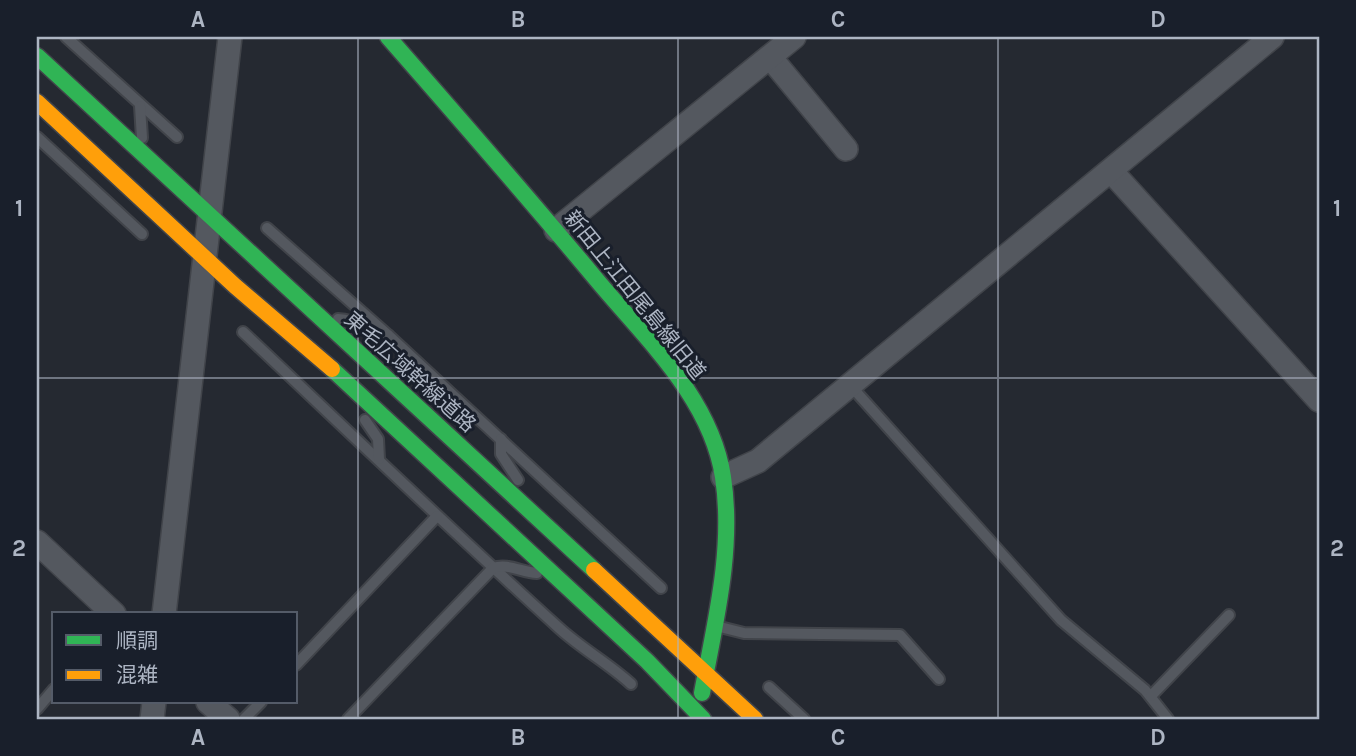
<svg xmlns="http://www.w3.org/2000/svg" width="1356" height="756" font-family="Karla,'Noto Sans JP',sans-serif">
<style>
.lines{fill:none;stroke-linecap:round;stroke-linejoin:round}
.lane-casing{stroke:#41444a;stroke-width:14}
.street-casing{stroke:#41444a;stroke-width:26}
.fast-casing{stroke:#41444a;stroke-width:19}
.slow-casing{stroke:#41444a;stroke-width:19}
.lane{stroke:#54585f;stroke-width:10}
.street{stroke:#54585f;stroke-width:23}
.fast{stroke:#30b455;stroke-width:16}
.slow{stroke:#ff9f0a;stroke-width:16}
.grid{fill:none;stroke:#adb5c3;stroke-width:2;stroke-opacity:0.55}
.labels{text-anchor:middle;stroke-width:6;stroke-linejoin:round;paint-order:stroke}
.street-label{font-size:21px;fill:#adb5c3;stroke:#191f2b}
.neatline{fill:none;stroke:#adb5c3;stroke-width:2.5}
.grid-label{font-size:23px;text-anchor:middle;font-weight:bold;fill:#adb5c3}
</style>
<rect width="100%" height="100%" fill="#252931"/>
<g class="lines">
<g class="lane-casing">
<g id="lane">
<path d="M 66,37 L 177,137"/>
<path d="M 140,106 L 142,138"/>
<path d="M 37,137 L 142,234"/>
<path d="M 267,228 L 388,335 L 661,588"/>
<path d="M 338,319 C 358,319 366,334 388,335"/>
<path d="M 243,332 C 348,431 452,531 559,628 C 582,649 608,663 631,684"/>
<path d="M 850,385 L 1061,620 L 1145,690 L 1168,719"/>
<path d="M 365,420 L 378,439 L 379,459"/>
<path d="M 501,439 L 501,454 L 518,480"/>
<path d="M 716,626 L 744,633 L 900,635 L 939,679"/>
<path d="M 296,665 L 437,516"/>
<path d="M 769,687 L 804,719"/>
<path d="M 1151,696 L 1229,615"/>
<path d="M 37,709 L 54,689"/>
<path d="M 244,719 L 261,702"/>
<path d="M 348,719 L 493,568 C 508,563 521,572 537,573"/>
</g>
</g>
<g class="street-casing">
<g id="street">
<path d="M 770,57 L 846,149"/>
<path d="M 1111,171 L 1319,400"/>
<path d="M 556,230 L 794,37"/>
<path d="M 723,477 L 758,461 L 1272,37"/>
<path d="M 37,542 L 114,614"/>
<path d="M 164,614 L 230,37"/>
<path d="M 208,702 L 228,719"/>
<path d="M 152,719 L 154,702"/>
</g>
</g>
<g class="fast-casing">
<g id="fast">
<path d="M 388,37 C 458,117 528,197 596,279 C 645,338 711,398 723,477 C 734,549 715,623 702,693"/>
<path d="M 37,56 L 594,570"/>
<path d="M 332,369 L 647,661 L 703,719"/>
</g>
</g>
<g class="slow-casing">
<g id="slow">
<path d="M 37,102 L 235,286 L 332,369"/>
<path d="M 594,570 L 755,719"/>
</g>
</g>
<use href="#lane" class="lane"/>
<use href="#street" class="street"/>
<use href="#fast" class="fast"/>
<use href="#slow" class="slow"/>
</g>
<path class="grid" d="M 358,37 L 358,719M 678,37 L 678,719M 998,37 L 998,719M 37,378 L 1319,378"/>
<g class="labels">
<g class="street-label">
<text transform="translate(635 295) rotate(51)" y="7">新田上江田尾島線旧道</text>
<text transform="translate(410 372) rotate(42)" y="7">東毛広域幹線道路</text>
</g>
</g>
<rect width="1356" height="756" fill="none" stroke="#191f2b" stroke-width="77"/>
<rect x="52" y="612" width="245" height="91" fill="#191f2b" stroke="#545b68" stroke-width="2"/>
<rect x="66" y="635" width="35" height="10" fill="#30b455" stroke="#545b68" stroke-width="2"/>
<text x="116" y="648" font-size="21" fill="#adb5c3">順調</text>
<rect x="66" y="670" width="35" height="10" fill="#ff9f0a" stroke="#545b68" stroke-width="2"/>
<text x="116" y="682" font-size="21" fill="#adb5c3">混雑</text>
<rect x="38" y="38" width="1280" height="680" class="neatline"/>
<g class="grid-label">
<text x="198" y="27">A</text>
<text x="518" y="27">B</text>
<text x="838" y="27">C</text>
<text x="1158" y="27">D</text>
<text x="19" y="216">1</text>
<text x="1337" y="216">1</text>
<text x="19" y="556">2</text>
<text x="1337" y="556">2</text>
<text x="198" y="745">A</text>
<text x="518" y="745">B</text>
<text x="838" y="745">C</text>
<text x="1158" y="745">D</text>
</g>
</svg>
